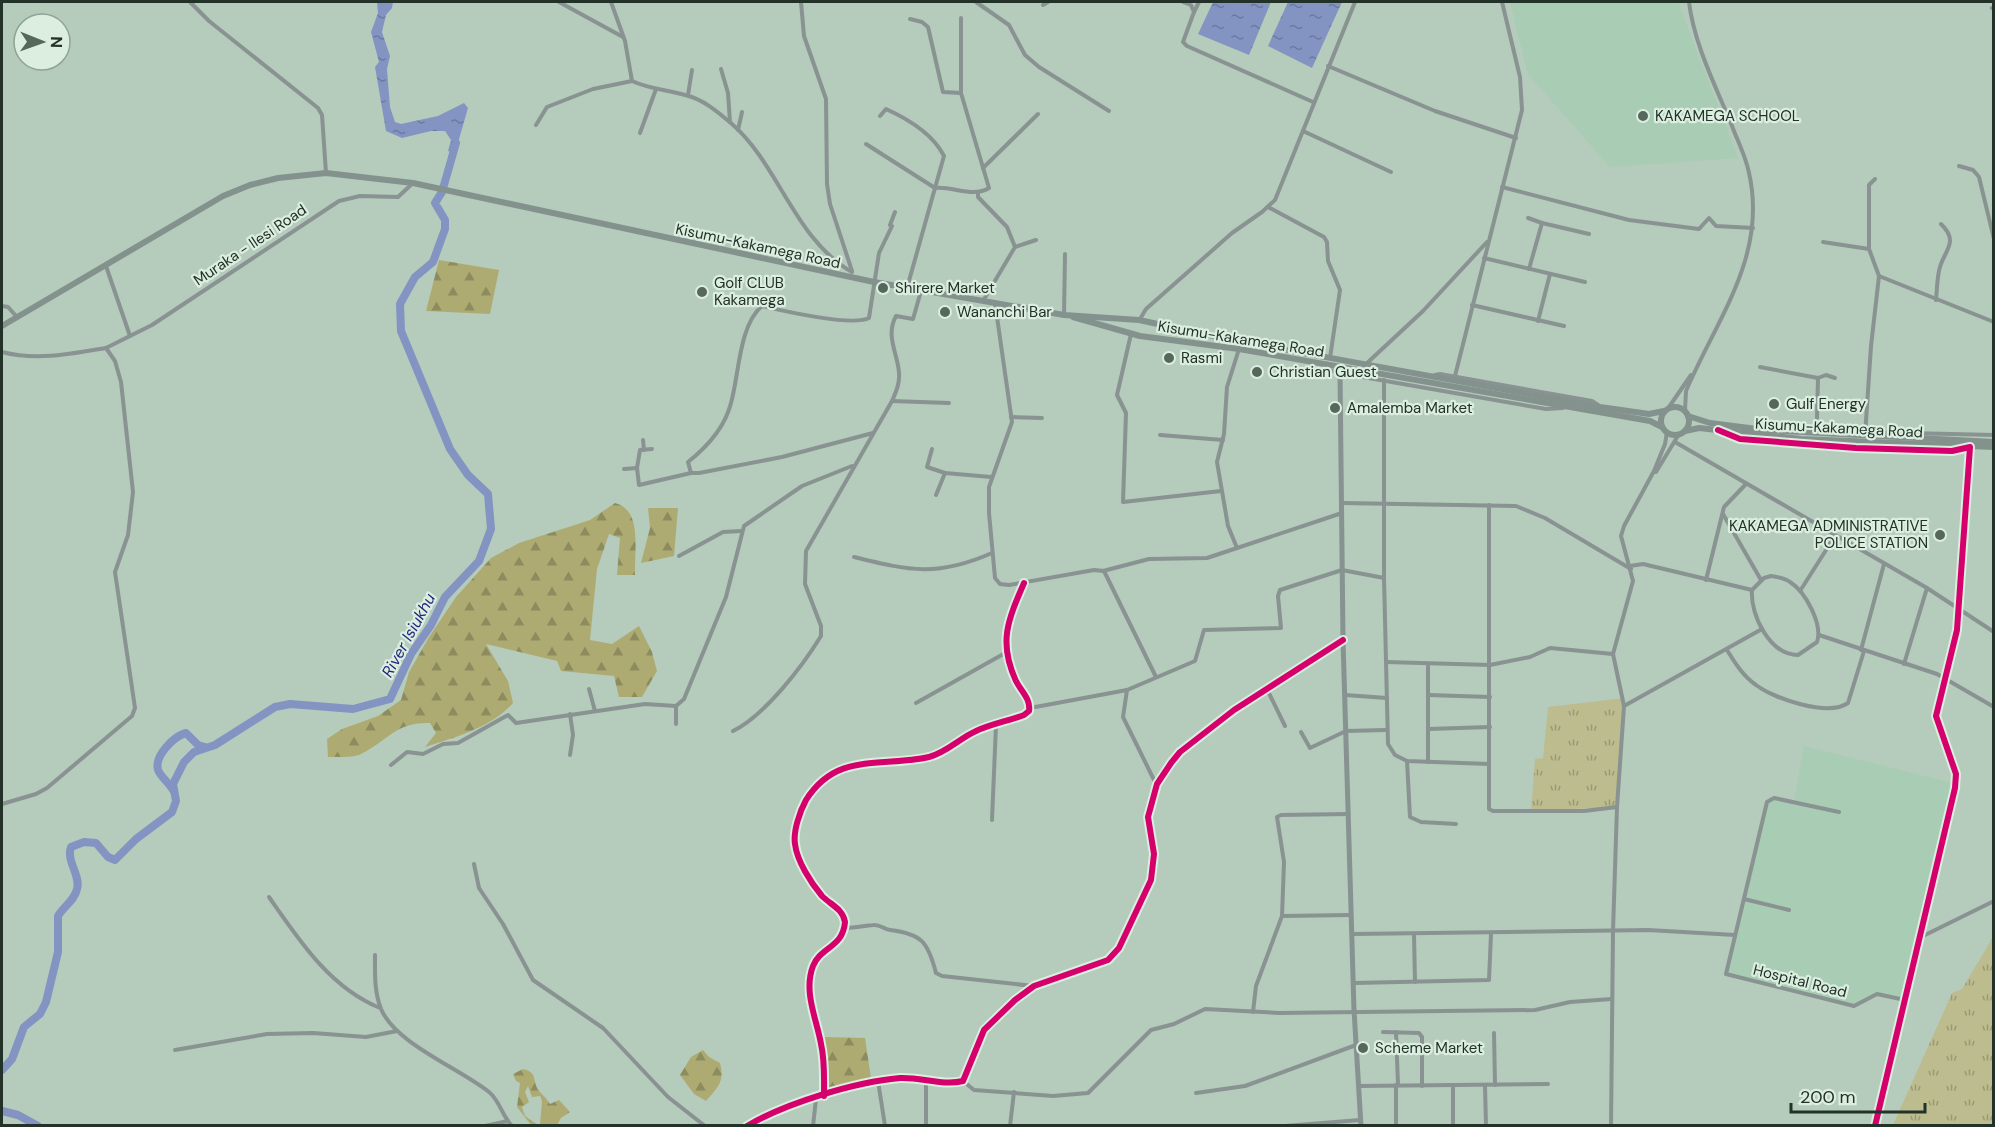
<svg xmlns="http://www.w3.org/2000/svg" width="1995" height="1127" font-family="'DM Sans',sans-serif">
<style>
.built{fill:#a9ccb4}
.grass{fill:url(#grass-tufts)}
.forest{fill:url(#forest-firs)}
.water{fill:url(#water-ripples)}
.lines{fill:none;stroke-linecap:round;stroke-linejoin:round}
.river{stroke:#8394c3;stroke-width:8}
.minor{stroke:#899392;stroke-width:4}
.secondary{stroke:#869390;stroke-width:5}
.trunk{stroke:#84928e;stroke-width:6}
.cycleway-casing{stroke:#dbeee0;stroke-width:10}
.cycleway{stroke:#d6006c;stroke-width:6}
.poi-dot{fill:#56685c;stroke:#dbeee0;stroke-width:2}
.labels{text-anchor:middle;stroke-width:4.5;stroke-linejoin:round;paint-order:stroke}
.poi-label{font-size:15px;fill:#233228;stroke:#dbeee0;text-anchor:start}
.street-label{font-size:15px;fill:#233228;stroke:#dbeee0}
.water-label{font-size:16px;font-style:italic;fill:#23267c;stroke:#dbeee0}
</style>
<defs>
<pattern id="grass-tufts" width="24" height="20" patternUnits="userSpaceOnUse" patternTransform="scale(1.5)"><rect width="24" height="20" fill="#bdbc8f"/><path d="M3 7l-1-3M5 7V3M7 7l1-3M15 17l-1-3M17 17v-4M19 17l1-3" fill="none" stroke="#999975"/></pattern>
<pattern id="forest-firs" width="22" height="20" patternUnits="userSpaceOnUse" patternTransform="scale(1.5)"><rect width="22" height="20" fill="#aeab72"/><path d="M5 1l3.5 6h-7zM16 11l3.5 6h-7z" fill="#8d8c5e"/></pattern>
<pattern id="water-ripples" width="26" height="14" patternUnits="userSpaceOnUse" patternTransform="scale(1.5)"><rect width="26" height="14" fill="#8394c3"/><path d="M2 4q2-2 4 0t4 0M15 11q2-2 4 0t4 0" fill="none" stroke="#6b799e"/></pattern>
</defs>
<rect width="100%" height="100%" fill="#b5cbbc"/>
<g class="built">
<path d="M 1510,2 L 1678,2 L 1738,158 L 1610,167 L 1528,74 Z"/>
<path d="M 1804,746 L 1957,784 L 1905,1000 L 1880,993 L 1858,1005 L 1726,974 L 1767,804 L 1773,798 L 1794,802 Z"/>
</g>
<g class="grass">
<path d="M 1624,698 L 1617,807 L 1531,811 L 1535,759 L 1543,758 L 1548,707 Z"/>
<path d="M 1993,937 L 1993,1125 L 1893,1125 L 1952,993 L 1962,989 Z"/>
</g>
<g class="forest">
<path d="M 439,260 L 499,270 L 490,314 L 426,311 Z"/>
<path d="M 615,503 C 643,510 634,551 635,575 L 617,575 L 620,538 L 609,534 L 597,569 L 590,640 L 612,644 L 639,626 L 652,652 L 657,671 L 642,697 L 619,697 L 614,676 L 561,671 L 557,661 L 486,644 L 508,681 L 513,703 C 491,728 455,737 425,747 L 436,733 L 430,723 C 395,722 389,740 361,754 C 353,758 338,757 328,757 L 327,739 L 342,729 L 378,716 L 401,700 L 409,672 L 429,637 L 456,597 L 491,558 L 519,543 L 590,520 Z"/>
<path d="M 648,508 L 678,508 L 674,556 L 641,563 L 650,528 Z"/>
<path d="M 825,1037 L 865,1038 L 871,1078 L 827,1092 Z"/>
<path d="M 703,1050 L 709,1057 L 720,1063 C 725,1082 718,1087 706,1101 L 694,1094 L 680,1075 L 691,1057 Z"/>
<path d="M 523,1069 C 539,1072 531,1082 540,1092 C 544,1096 546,1098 550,1104 L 559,1100 L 570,1112 L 561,1118 L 557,1125 L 540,1125 L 542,1101 L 540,1096 L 532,1097 L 528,1086 L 525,1092 L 529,1102 L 522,1107 L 525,1116 L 538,1125 L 531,1125 L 517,1107 L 520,1083 L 516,1081 L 513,1074 Z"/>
</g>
<g class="water">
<path d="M 377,2 L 393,2 L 392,8 L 386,15 L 382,32 L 390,56 L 387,69 L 390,107 L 395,122 L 401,124 L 438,116 L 464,103 L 468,108 L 455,153 L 448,151 L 451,140 L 445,131 L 431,131 L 402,138 L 386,131 L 375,67 L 379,62 L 371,32 L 378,13 Z"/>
<path d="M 1213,2 L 1271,2 L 1249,55 L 1198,34 Z"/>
<path d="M 1288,2 L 1342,2 L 1312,68 L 1268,46 Z"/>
</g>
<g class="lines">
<g class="river">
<path d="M 173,790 C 169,783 161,777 158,770 C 154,756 174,736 186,733 L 198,745 L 205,747"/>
<path d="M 2,1070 L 12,1059 L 24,1027 L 40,1014 L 46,1002 L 58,952 L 58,916 C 63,907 75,900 77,889 C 81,875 66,862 71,847 L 84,842 L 96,843 L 108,857 L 115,860 L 136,839 L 172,812 L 176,801 L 173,784 L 184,762 L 194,752 L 215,745 L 275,707 L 290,704 L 353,709 L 390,699 L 411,654 L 431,625 L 445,597 L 479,561 L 491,529 L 488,494 L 468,475 L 450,449 L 401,331 L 400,304 L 415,277 L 433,262 L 445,229 L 445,220 L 435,203 L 442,192 L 456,143"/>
<path d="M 2,1111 L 18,1115 L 38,1126"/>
</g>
<g class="minor">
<path d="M 190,2 L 209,21 L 318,108 L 322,115 L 326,173"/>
<path d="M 559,2 L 623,37"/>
<path d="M 611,2 L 625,41 L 632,81 C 649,89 668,90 685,95 C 703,99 718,112 732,124 C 779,165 795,240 852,272"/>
<path d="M 801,2 L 804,36 L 826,99 L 827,184 L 830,204 L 852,271"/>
<path d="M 976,2 L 1009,25 L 1025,55 L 1039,67 L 1109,111"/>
<path d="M 1183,2 L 1191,5 L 1194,12 L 1183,42 L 1187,46 L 1313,102"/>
<path d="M 1043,5 L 1048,2"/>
<path d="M 1992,8 L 1994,9"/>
<path d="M 1194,12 L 1199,2"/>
<path d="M 961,18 L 961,93"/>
<path d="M 1328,66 L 1435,111 L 1516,138"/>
<path d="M 721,69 L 728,93 L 730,122"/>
<path d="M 688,95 L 692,70"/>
<path d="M 536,125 L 547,107 L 593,89 L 632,81"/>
<path d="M 738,130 L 742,112"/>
<path d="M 1303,131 L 1391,172"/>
<path d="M 640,133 L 656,89"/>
<path d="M 866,144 L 935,188 L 944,156 C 933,134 908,119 886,109 L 880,116"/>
<path d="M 1959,166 L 1973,170 L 1979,177 L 1994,239"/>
<path d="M 983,168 L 1038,114"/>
<path d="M 1502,187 L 1629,220 L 1699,229 L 1709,218 L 1716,226 L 1753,228"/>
<path d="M 978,193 L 978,197 L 1007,227 L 1015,247"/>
<path d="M 1268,207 L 1324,237 L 1327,242 L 1328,261 L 1340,290 L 1330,358"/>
<path d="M 1528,218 L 1542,223"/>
<path d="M 1823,242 L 1869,249"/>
<path d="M 1484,258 L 1585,282"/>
<path d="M 106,266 L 130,336"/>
<path d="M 1529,269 L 1542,223 L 1589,234"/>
<path d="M 1879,276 L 1994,322"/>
<path d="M 907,288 L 935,188 C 953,186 973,198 989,188 L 961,93 L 943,92 L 928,27 L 922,22 L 910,19"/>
<path d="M 1936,300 C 1937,290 1937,280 1939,271 C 1942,252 1961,243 1941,224"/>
<path d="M 983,301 L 1015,247 L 1036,240"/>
<path d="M 995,303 L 1012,422 L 989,487 L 989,513 L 995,578 L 1000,584 L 1009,585 L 1094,570 L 1104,571 L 1156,677"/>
<path d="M 1472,305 L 1564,326"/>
<path d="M 2,306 L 8,307 L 17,317"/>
<path d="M 1064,315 L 1065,254"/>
<path d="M 1140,319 L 1146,309 L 1232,233 L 1262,212 L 1275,200 L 1355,2"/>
<path d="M 1538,321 L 1550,274"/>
<path d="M 1131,334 L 1117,395 L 1126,413 L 1123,502 L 1221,491"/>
<path d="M 106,348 L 152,325 L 339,201 L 360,196 L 398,197 L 413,183"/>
<path d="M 2,352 C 36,361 71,354 106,348 L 115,361 L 121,382 L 133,492 L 128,535 L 115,572 L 135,708 L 132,716 L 47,788 L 36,794 L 2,804"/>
<path d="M 1366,364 L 1423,311 L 1487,242"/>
<path d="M 1324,365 L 1329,370 L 1340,373 L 1546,409 L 1563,408"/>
<path d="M 1760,367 L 1818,378 L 1817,418"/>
<path d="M 1435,375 L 1440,374 L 1592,401 L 1598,405"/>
<path d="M 1455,376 L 1522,110 L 1520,77 L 1502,2"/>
<path d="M 1818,378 L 1826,375 L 1835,378"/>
<path d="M 1384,380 L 1384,578 L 1388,744 L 1395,755 L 1407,761 L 1489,764"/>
<path d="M 892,401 L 949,403"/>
<path d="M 1669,407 L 1691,375"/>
<path d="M 1685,410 L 1686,391 C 1716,320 1768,256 1749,173 C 1746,157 1738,142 1732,126 C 1716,87 1694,44 1689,2"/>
<path d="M 1011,417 L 1042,418"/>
<path d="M 1865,432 L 1994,435"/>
<path d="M 873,433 L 782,457 L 699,473 L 691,473 L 688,462 C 707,447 725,427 731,403 C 739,375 739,325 762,306 C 784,311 852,327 869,318 L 879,253 L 892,226 L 890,225 L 895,212"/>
<path d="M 1726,433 L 1740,439 L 1903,450 L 1952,451 L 1970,447 L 1957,630 L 1936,716 L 1956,774 L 1955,788 L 1875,1126"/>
<path d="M 1160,435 L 1223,440"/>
<path d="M 1865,436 L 1871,346 L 1879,276 L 1869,249 L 1869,185 L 1875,179"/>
<path d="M 643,440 L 644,450"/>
<path d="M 1675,442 L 1927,588 L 1994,632"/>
<path d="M 652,449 L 640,450 L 637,468 L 639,485 L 691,473"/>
<path d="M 932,449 L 927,467 L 945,473"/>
<path d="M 624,469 L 637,468"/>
<path d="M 1656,472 L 1679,434"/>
<path d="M 936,495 L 945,473 L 991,477"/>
<path d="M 1342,503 L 1516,506 L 1545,518 L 1631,569"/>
<path d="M 1489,505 L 1489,809 L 1493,811 L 1584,811 L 1617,807"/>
<path d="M 1723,514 L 1761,580"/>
<path d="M 1237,548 L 1228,526 L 1217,462 L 1224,434 L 1227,387 L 1239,349"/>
<path d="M 679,556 L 723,532 L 742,531"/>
<path d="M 854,557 C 911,571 937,577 992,553"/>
<path d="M 1630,566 L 1643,564 L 1752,590"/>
<path d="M 1103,571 L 1149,559 L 1207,558 L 1342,513"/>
<path d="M 1771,576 C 1778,577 1785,578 1790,582 C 1806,592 1823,625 1817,642 L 1798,655 C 1770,655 1750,615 1752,590 L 1764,578 Z"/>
<path d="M 1706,580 L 1724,507 L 1746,484"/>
<path d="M 1800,591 L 1835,536"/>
<path d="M 1819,635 L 1937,674 L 1994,707"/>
<path d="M 1727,650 C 1735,663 1743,676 1756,685 C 1775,699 1828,717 1848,703 L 1864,651"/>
<path d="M 1861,650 L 1884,564"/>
<path d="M 1386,662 L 1490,665 L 1530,657 L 1550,648 L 1613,654"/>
<path d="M 1428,664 L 1428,762"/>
<path d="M 1904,664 L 1927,588"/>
<path d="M 1266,687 L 1285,726"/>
<path d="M 589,689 L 595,711"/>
<path d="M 1345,695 L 1387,698"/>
<path d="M 1428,695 L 1490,697"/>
<path d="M 916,703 L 1007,652"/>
<path d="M 1624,706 L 1762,629"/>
<path d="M 1030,708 L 1127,690"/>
<path d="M 676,724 L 676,706 L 684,699 L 726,597 L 744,526 L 802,486 L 852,466"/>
<path d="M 1428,729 L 1490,727"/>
<path d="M 733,731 C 765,715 802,667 821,636 L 821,626 L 805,584 L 806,551 L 892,401 C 896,392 900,383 899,373 C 898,354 885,336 896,316 L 913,319 L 921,291"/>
<path d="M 1301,732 L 1310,748 L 1346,731 L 1386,730"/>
<path d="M 570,755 L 573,735 L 570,714"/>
<path d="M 1407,761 L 1410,817 L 1421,822 L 1456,824"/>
<path d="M 391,765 L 407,752 L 423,754 L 443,744 L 458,743 L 508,715 L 516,723 L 645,704 L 676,706"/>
<path d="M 1156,784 L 1123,717 L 1127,690 L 1195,661 L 1204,630 L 1281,628 L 1278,596 L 1280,590 L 1342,570 L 1384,578"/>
<path d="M 1839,812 L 1774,798 L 1767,802 L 1726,974 L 1854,1006 L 1877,994 L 1905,1000"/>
<path d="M 992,820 L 996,725"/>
<path d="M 474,864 L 479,888 L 503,924 L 533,980 L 603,1028 L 668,1097 L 705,1126"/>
<path d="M 269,897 C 299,940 330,988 380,1008"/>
<path d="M 1744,899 L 1789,910"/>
<path d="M 1282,916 L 1284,862 L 1277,817 L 1281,815 L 1348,814"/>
<path d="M 845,928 C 855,928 863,926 873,925 C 880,924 883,929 890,930 C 922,934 928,942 936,973 L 942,976 L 1033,986"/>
<path d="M 1353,934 L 1648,930 L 1735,935"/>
<path d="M 1414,935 L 1415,982"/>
<path d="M 1921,937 L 1994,901"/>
<path d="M 375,955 C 375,973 374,991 381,1009 C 396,1044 459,1068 489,1092 C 500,1101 502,1116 512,1126"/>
<path d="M 1354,983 L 1489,980 L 1491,934"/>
<path d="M 1253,1012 L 1256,986 L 1282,916 L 1351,915"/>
<path d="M 1383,1032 L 1419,1033 L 1422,1037 L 1422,1086"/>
<path d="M 1396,1032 L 1398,1085"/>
<path d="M 1494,1033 L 1495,1085"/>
<path d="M 175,1050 L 267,1034 L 313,1033 L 366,1037 L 397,1031"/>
<path d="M 878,1081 L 885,1126"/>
<path d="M 963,1081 L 974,1090 L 1053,1096 L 1088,1093 L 1151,1030 L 1174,1024 L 1205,1009 L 1279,1013 L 1535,1010 L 1570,1002 L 1612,999"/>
<path d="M 1396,1085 L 1396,1126"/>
<path d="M 1359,1086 L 1548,1084"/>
<path d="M 1485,1086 L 1486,1126"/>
<path d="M 1196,1093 L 1245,1086 L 1356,1045"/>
<path d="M 824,1096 C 824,1079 825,1061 821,1044 C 817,1020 803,992 813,966 C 820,947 843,948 845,922 C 843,909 831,905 822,896 C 811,883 797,861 795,844 C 793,831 800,811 806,800 C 837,751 881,768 929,757 C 946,753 960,738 976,731 C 991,724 1008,721 1024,715 L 1029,711 C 1031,699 1021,691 1016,681 C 998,642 1008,620 1024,583"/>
<path d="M 485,1126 L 508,1121"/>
<path d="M 747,1126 C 786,1103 855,1082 900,1078 C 921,1077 943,1086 963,1081 L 984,1030 L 1015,1000 L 1034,986 L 1108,960 L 1119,948 L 1151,880 L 1154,854 L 1148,817 L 1157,784 L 1171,763 L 1180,752 L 1234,710 L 1343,640"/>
<path d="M 813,1126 L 816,1099"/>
<path d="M 926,1126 L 926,1079"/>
<path d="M 1010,1126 L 1014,1092"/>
<path d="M 1285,1126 L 1360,1120"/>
<path d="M 1453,1126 L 1453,1086"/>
<path d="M 1611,1126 L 1613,931 L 1617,807 L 1624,706 L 1613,654 L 1633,581 L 1621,536 L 1624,526 L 1654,471 L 1665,444 L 1667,432"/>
</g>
<path class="secondary" d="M 1340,373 L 1343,640 L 1354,1010 L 1361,1126"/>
<g class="trunk">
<path d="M 1073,317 L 1140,336 L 1239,349 L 1650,421 L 1662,427"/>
<path d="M 2,326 L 223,196 L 250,185 L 278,178 L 326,173 L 413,183 L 874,282 L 1064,315 L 1139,320 L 1237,341 L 1600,407 L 1649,414 L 1664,411"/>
<circle cx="1675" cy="421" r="14"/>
<path d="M 1688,416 L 1710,423 L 1765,430 L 1994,442"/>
<path d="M 1685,431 L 1699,428 L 1801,439 L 1994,447"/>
</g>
<g class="cycleway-casing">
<g id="cycleway">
<path d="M 1718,430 L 1740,439 L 1856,448 L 1952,451 L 1970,447 L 1957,630 L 1936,716 L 1956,774 L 1955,788 L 1875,1126"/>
<path d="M 824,1096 C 824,1079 825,1061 821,1044 C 817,1020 803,992 813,966 C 820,947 843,948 845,922 C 843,909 831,905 822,896 C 811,883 797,861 795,844 C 793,831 800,811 806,800 C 837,751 881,768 929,757 C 946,753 960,738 976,731 C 991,724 1008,721 1024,715 L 1029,711 C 1031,699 1021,691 1016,681 C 998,642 1008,620 1024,583"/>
<path d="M 747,1126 C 786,1103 855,1082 900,1078 C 921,1077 943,1086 963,1081 L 984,1030 L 1015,1000 L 1034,986 L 1108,960 L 1119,948 L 1151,880 L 1154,854 L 1148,817 L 1157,784 L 1171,763 L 1180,752 L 1234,710 L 1343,640"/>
</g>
</g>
<use href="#cycleway" class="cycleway"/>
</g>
<g class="poi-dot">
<circle cx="1643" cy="116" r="6"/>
<circle cx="883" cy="288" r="6"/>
<circle cx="702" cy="292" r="6"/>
<circle cx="945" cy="312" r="6"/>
<circle cx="1169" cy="358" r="6"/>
<circle cx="1257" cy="372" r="6"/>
<circle cx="1774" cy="404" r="6"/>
<circle cx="1335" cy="408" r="6"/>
<circle cx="1940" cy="535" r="6"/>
<circle cx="1363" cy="1048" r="6"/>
</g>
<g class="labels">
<g class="poi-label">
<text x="1655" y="121">KAKAMEGA SCHOOL</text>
<text x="714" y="288">Golf CLUB<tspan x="714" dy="17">Kakamega</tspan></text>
<text x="895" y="293">Shirere Market</text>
<text x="957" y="317">Wananchi Bar</text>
<text x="1181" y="363">Rasmi</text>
<text x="1269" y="377">Christian Guest</text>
<text x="1786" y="409">Gulf Energy</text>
<text x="1347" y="413">Amalemba Market</text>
<text x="1928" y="531" text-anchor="end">KAKAMEGA ADMINISTRATIVE<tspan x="1928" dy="17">POLICE STATION</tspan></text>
<text x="1375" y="1053">Scheme Market</text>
</g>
<g class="street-label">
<text transform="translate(250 245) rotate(-34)" y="5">Muraka - Ilesi Road</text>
<text transform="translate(758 246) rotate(12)" y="5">Kisumu-Kakamega Road</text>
<text transform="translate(1241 339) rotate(9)" y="5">Kisumu-Kakamega Road</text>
<text transform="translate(1839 428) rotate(3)" y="5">Kisumu-Kakamega Road</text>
<text transform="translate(1800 981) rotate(14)" y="5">Hospital Road</text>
</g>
<g class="water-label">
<text transform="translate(408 635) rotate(-61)" y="6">River Isiukhu</text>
</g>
</g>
<rect width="1995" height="1127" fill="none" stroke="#233228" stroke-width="6"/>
<g transform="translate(42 42) rotate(91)"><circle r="28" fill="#dbeee0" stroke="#91a396" stroke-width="1.5"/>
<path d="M0-4.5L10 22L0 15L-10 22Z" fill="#56685c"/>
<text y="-9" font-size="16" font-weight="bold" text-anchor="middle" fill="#233228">N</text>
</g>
<path d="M1791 1103v9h134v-9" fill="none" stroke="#233228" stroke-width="3"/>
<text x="1800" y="1103" font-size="18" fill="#233228" stroke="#dbeee0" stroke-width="4.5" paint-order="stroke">200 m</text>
</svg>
